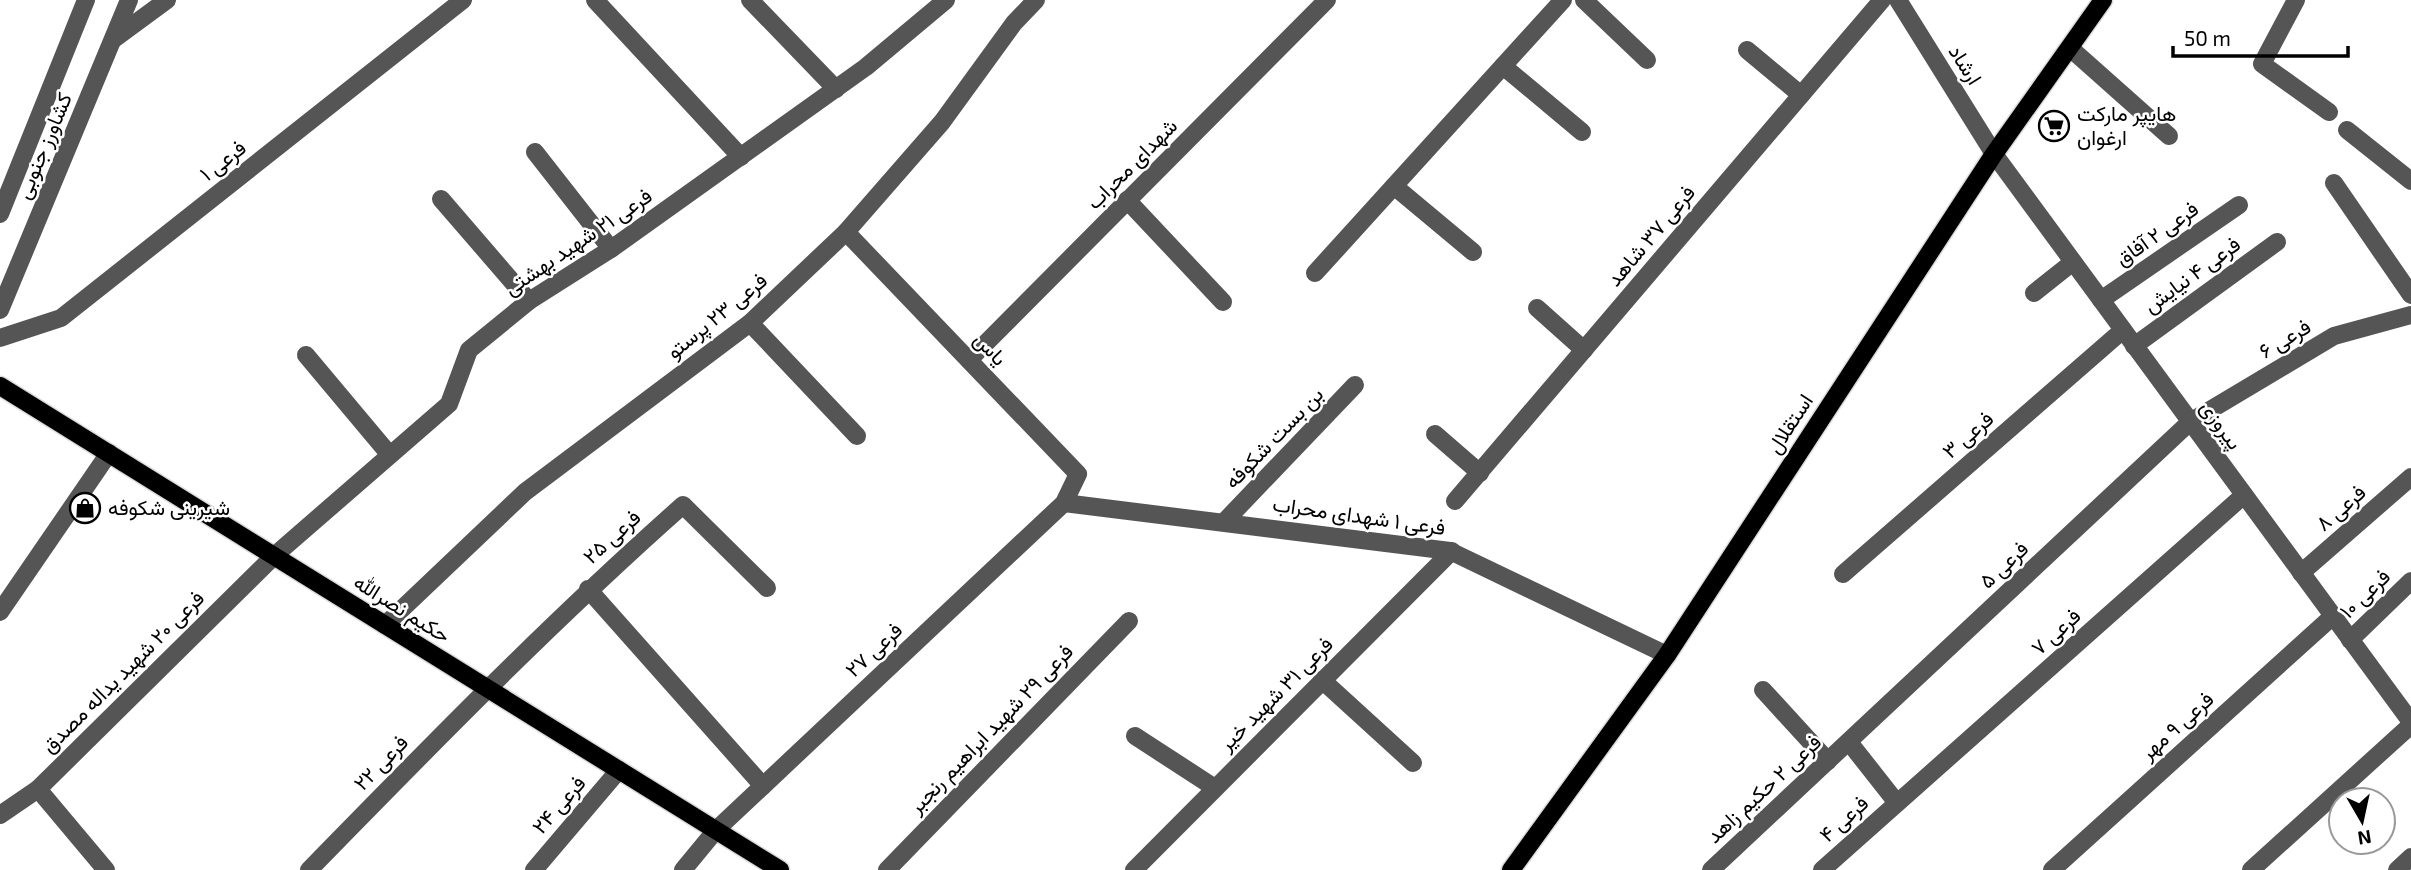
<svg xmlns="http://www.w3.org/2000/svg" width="2411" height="870" font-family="'Exo 2',Vazirmatn,sans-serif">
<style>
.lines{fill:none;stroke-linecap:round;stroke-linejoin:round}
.major-casing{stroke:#dbdbdb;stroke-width:21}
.minor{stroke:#555;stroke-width:18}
.major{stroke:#000;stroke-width:18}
.labels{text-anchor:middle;stroke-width:5;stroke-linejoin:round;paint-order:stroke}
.street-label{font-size:21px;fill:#000;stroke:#fff}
.poi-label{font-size:21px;fill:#000;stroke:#fff;text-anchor:start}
</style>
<rect width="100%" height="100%" fill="#fff"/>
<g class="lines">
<g class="major-casing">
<g id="major">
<path d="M 0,386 L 780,870"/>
<path d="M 1511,870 L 1667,655 L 1994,154 L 2103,0"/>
</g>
</g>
<g class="minor">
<path d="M 595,0 L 741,157"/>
<path d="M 750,0 L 836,89"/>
<path d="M 1584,0 L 1647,60"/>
<path d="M 1898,0 L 1994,154 L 2411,722"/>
<path d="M 2296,0 L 2262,64 L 2329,112"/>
<path d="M 114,39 L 167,0"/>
<path d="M 2070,48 L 2169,136"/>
<path d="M 1747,50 L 1801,95"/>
<path d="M 1503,66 L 1582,132"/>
<path d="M 2347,130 L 2411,181"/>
<path d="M 535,152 L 611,249"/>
<path d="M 2334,183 L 2411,295"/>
<path d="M 1394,186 L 1473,252"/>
<path d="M 441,199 L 529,301"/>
<path d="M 1127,200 L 1223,302"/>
<path d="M 0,214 L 86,0"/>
<path d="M 1315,273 L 1563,0"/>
<path d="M 2034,293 L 2073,262"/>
<path d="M 2101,300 L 2239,205"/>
<path d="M 1537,308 L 1584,350"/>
<path d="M 0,310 L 129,0"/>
<path d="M 750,323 L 857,436"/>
<path d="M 0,338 L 61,318 L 463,0"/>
<path d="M 2134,346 L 2277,242"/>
<path d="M 306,355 L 389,454"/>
<path d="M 969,360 L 1327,0"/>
<path d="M 1435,434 L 1480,473"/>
<path d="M 1455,501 L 1882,0"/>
<path d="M 1064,503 L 1450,551 L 1667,655"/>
<path d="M 1225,521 L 1355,385"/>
<path d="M 2301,573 L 2411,477"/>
<path d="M 1843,574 L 2123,330"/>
<path d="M 588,589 L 763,786"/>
<path d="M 0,612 L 109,453"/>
<path d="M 385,625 L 525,492 L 750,323 L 846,232 L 942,122 L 1014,23 L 1036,0"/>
<path d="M 2350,640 L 2411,581"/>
<path d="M 1322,680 L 1413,763"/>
<path d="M 1763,690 L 1828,761"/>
<path d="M 1135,736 L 1215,788"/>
<path d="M 1849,742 L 1897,803"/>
<path d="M 38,789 L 106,870"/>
<path d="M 0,815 L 38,789 L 274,556 L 449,404 L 469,350 L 529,301 L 611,249 L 866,67 L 946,0"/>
<path d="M 309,870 C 431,745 552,621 683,505 L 767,588"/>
<path d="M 534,870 L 619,770"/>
<path d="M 683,870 L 716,830 L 1064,503 L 1078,474 L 846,232"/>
<path d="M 887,870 L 1129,621"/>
<path d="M 1134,870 L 1452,551"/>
<path d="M 1711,870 L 2190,422 L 2334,336 L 2411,315"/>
<path d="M 1822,870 L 2244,495"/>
<path d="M 2052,870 L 2333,616"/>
<path d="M 2251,870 L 2411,725"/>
<path d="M 2397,870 L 2411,857"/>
</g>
<use href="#major" class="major"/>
</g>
<defs>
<g id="supermarket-ring" transform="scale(1.575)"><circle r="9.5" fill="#fff" stroke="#000" stroke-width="1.5"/><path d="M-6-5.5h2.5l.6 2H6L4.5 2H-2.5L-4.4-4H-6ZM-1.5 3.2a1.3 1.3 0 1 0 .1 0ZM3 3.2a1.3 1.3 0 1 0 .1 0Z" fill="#000"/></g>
<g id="shop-ring" transform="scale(1.575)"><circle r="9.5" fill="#fff" stroke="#000" stroke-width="1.5"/><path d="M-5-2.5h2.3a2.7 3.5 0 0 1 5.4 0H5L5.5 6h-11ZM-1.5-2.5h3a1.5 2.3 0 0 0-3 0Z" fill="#000"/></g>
</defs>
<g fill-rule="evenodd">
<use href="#supermarket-ring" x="2054" y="126"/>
<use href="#shop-ring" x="85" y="508"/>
</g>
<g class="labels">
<g class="street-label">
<text transform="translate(1965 65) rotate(58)" y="7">ارشاد</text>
<text transform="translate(44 146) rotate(-67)" y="7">کشاورز جنوبی</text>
<text transform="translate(223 161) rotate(-38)" y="7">فرعی ۱</text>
<text transform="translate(1132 164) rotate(-45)" y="7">شهدای محراب</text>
<text transform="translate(2157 234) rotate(-35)" y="7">فرعی ۲ آفاق</text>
<text transform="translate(1651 236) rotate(-50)" y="7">فرعی ۳۷ شاهد</text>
<text transform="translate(578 242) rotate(-34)" y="7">فرعی ۲۱ شهید بهشتی</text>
<text transform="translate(2192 275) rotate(-36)" y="7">فرعی ۴ نیایش</text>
<text transform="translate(717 316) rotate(-39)" y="7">فرعی ۲۳ پرستو</text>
<text transform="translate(2285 339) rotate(-31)" y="7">فرعی ۶</text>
<text transform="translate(990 349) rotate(46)" y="7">یاس</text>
<text transform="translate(1790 424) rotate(-57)" y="7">استقلال</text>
<text transform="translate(2221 425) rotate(54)" y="7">پیروزی</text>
<text transform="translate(1968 435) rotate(-41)" y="7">فرعی ۳</text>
<text transform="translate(1274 438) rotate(-46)" y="7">بن بست شکوفه</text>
<text transform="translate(2341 508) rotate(-41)" y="7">فرعی ۸</text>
<text transform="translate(1359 516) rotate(8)" y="7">فرعی ۱ شهدای محراب</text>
<text transform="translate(612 537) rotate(-42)" y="7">فرعی ۲۵</text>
<text transform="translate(2004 565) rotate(-43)" y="7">فرعی ۵</text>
<text transform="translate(2365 594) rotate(-44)" y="7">فرعی ۱۰</text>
<text transform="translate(402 609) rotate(32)" y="7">حکیم نصرالله</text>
<text transform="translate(2056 632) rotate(-42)" y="7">فرعی ۷</text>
<text transform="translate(874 650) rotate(-43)" y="7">فرعی ۲۷</text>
<text transform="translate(123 672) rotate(-45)" y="7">فرعی ۲۰ شهید یداله مصدق</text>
<text transform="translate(1276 694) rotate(-45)" y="7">فرعی ۳۱ شهید خیر</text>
<text transform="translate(2177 726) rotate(-42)" y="7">فرعی ۹ مهر</text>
<text transform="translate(991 729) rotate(-46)" y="7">فرعی ۲۹ شهید ابراهیم رنجبر</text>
<text transform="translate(381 763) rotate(-46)" y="7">فرعی ۲۲</text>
<text transform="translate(1764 789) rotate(-43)" y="7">فرعی ۲ حکیم زاهد</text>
<text transform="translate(559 805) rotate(-49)" y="7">فرعی ۲۴</text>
<text transform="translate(1844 819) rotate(-42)" y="7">فرعی ۴</text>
</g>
<g class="poi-label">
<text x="2077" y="121">هایپر مارکت<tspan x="2077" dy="24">ارغوان</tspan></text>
<text x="108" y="515">شیرینی شکوفه</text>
</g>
</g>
<g transform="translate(2362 821) rotate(171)"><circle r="33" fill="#ffffff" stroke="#999999" stroke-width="2"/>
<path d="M0-5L12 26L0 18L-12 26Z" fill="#000000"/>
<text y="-10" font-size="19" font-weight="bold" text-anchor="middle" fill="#000000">N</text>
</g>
<path d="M2173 46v10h175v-10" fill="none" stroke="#000000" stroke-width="3.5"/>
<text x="2184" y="46" font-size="21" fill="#000000" stroke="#ffffff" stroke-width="5" paint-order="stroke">50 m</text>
</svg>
